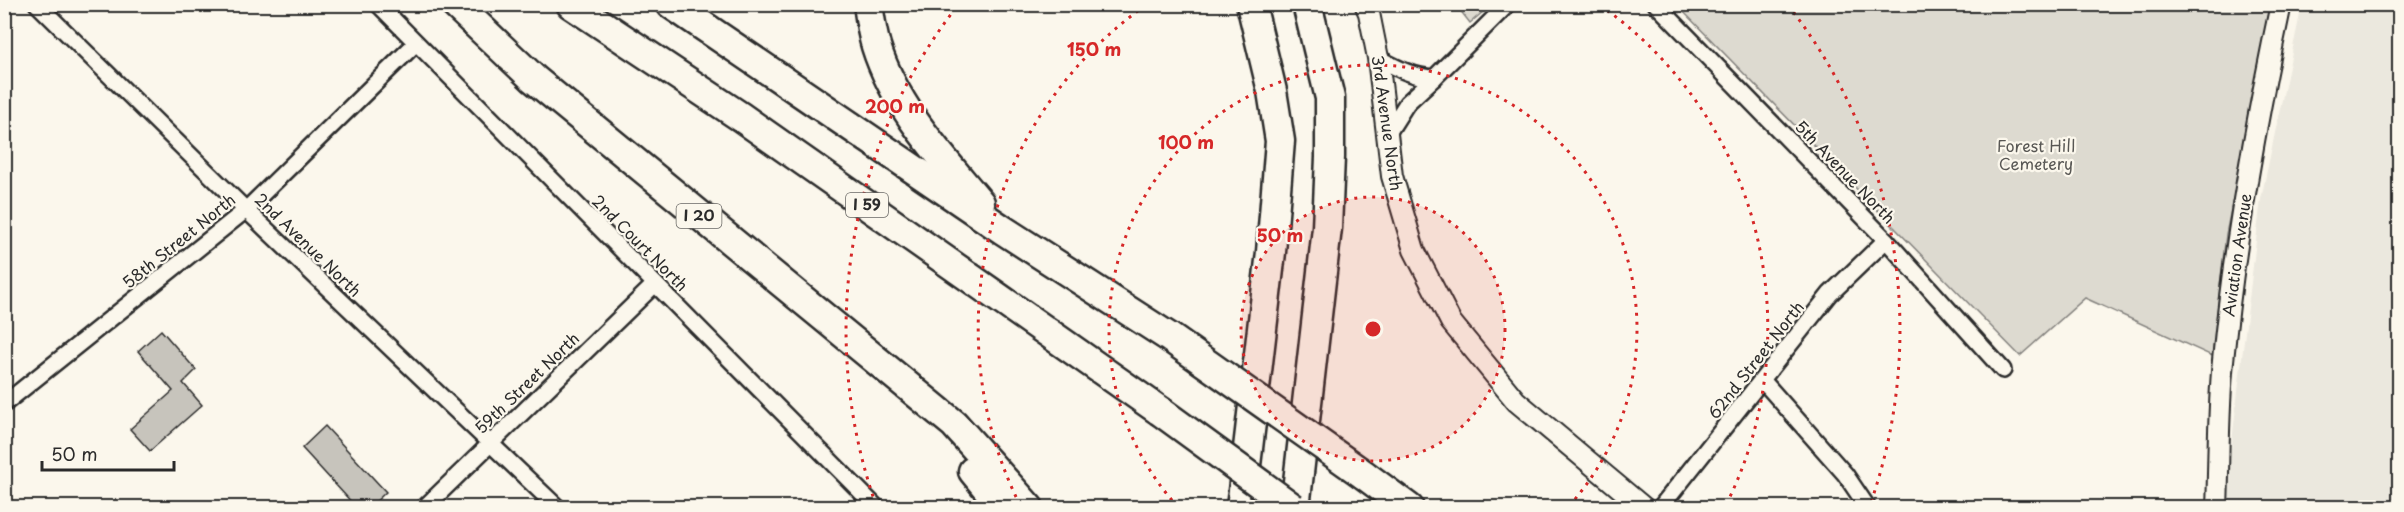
<svg xmlns="http://www.w3.org/2000/svg" width="2404" height="512" font-family="'Playpen Sans',sans-serif">
<style>
.built{fill:#ebe8de}
.green{fill:#dddad0;stroke:#84827e;stroke-width:1.5}
.building{fill:#c7c4bc;stroke:#2b2b2b;stroke-width:1.5}
.lines{fill:none;stroke-linecap:round;stroke-linejoin:round}
.minor-casing{stroke:#2b2b2b;stroke-width:20}
.tertiary-casing{stroke:#2b2b2b;stroke-width:24}
.motorway-casing{stroke:#2b2b2b;stroke-width:33}
.minor{stroke:#fbf7ec;stroke-width:15}
.tertiary{stroke:#fbf7ec;stroke-width:20}
.motorway{stroke:#fbf7ec;stroke-width:28}
.motorway-bridge-casing{stroke:#2b2b2b;stroke-width:33;stroke-linecap:butt}
.motorway-bridge{stroke:#fbf7ec;stroke-width:28}
.ring{fill:none;stroke:#d62828;stroke-width:3;stroke-dasharray:3 6}
.labels{text-anchor:middle;stroke-width:4.5;stroke-linejoin:round;paint-order:stroke}
.shield{fill:#fbf7ec;stroke:#696865;stroke-width:1.5}
.shield-label{font-size:15px;font-weight:bold;fill:#2b2b2b}
.street-label{font-size:16px;fill:#2b2b2b;stroke:#fbf7ec}
.park-label{font-size:16px;fill:#585754;stroke:#fbf7ec}
.centre{fill:#d62828;stroke:#fbf7ec;stroke-width:3}
.ring-label{font-size:18px;text-anchor:middle;font-weight:bold;fill:#d62828;stroke:#fbf7ec;stroke-width:4.5;stroke-linejoin:round;paint-order:stroke}
</style>
<rect width="100%" height="100%" fill="#fbf7ec"/>
<filter id="ink" filterUnits="userSpaceOnUse"><feTurbulence type="fractalNoise" baseFrequency=".0167" numOctaves="2"/><feDisplacementMap in="SourceGraphic" scale="12" xChannelSelector="R" yChannelSelector="G"/><feConvolveMatrix kernelMatrix="1 2 1 2 8 2 1 2 1" color-interpolation-filters="sRGB"/></filter>
<g filter="url(#ink)">
<path class="built" d="M 2302,5 L 2399,5 L 2399,507 L 2224,508 L 2261,199 Z"/>
<g class="green">
<path d="M 1456,5 L 1491,5 L 1470,23 Z"/>
<path d="M 1677,5 L 2272,5 L 2226,234 L 2212,356 L 2085,298 L 2020,356 Z"/>
</g>
<g class="building">
<path d="M 161,330 L 196,370 L 183,383 L 202,405 L 150,451 L 130,429 L 173,391 L 138,351 Z"/>
<path d="M 325,426 L 386,492 L 370,507 L 356,507 L 302,448 Z"/>
</g>
<g class="lines">
<g class="minor-casing">
<g id="minor">
<path d="M 37,4 L 246,210 L 558,508"/>
<path d="M 378,4 L 877,508"/>
<path d="M 1656,4 L 1886,240 L 2003,370"/>
<path d="M 1378,58 C 1397,68 1413,77 1434,78 L 1508,4"/>
<path d="M 1388,133 L 1407,103 L 1434,78"/>
<path d="M 1763,381 L 1845,474 L 1868,508"/>
<path d="M 4,404 L 246,210 L 416,43"/>
<path d="M 424,508 L 655,284"/>
<path d="M 1660,508 L 1830,294 L 1886,240"/>
</g>
</g>
<g class="tertiary-casing">
<g id="tertiary">
<path d="M 1365,4 L 1369,13 L 1378,58 L 1392,176 L 1414,250 L 1451,322 L 1516,401 L 1644,508"/>
<path d="M 2217,508 C 2219,459 2218,409 2223,361 C 2234,241 2256,122 2281,4"/>
</g>
</g>
<g class="motorway-casing">
<g id="motorway">
<path d="M 455,4 L 534,79 L 954,424 L 1029,508"/>
<path d="M 571,4 L 741,117 L 1160,411"/>
<path d="M 671,4 L 1003,230 L 1169,337"/>
<path d="M 868,4 C 870,18 872,33 876,46 C 895,107 940,155 980,203"/>
<path d="M 973,471 L 995,498 L 1000,508"/>
<path d="M 1363,474 L 1409,508"/>
<path d="M 1241,508 L 1271,252 L 1280,141 L 1272,91 L 1251,4"/>
<path d="M 1295,508 L 1327,228 L 1330,157 L 1330,98 L 1307,4"/>
</g>
</g>
<use href="#minor" class="minor"/>
<use href="#tertiary" class="tertiary"/>
<use href="#motorway" class="motorway"/>
<g class="motorway-bridge-casing">
<g id="motorway-bridge">
<path d="M 1169,337 L 1363,474"/>
<path d="M 1160,411 L 1293,508"/>
</g>
</g>
<use href="#motorway-bridge" class="motorway-bridge"/>
</g>
</g>
<circle cx="1373" cy="329" r="132" fill="#d62828" fill-opacity=".12"/>
<g class="ring">
<circle cx="1373" cy="329" r="132"/>
<path d="M1178 507A264 264 0 1 1 1568 507"/>
<path d="M1020 505A395 395 0 0 1 1146 5M1600 5A395 395 0 0 1 1726 505"/>
<path d="M876 505A527 527 0 0 1 958 5M1788 5A527 527 0 0 1 1870 505"/>
</g>
<g class="labels">
<g class="shield">
<rect x="846" y="193" width="42" height="24" rx="4.5"/>
<rect x="676.5" y="204" width="45" height="24" rx="4.5"/>
</g>
<g class="shield-label">
<text x="867" y="210">I 59</text>
<text x="699" y="221">I 20</text>
</g>
<g class="street-label">
<text transform="translate(1387 123) rotate(82)" y="6">3rd Avenue North</text>
<text transform="translate(1845 172) rotate(46)" y="6">5th Avenue North</text>
<text transform="translate(179 241) rotate(-39)" y="6">58th Street North</text>
<text transform="translate(640 243) rotate(45)" y="6">2nd Court North</text>
<text transform="translate(308 245) rotate(44)" y="6">2nd Avenue North</text>
<text transform="translate(2237 255) rotate(-82)" y="6">Aviation Avenue</text>
<text transform="translate(1756 360) rotate(-52)" y="6">62nd Street North</text>
<text transform="translate(527 383) rotate(-44)" y="6">59th Street North</text>
</g>
<g class="park-label">
<text x="2036" y="152">Forest Hill<tspan x="2036" dy="18">Cemetery</tspan></text>
</g>
</g>
<circle cx="1373" cy="329" r="9" class="centre"/>
<g class="ring-label">
<text x="1094" y="56">150 m</text>
<text x="895" y="113">200 m</text>
<text x="1186" y="149">100 m</text>
<text x="1280" y="242">50 m</text>
</g>
<rect width="2404" height="512" fill="none" stroke="#fbf7ec" stroke-width="24"/>
<rect x="12" y="12" width="2380" height="488" fill="none" stroke="#2b2b2b" stroke-width="2" filter="url(#ink)"/>
<path d="M42 461v9h132v-9" fill="none" stroke="#2b2b2b" stroke-width="3"/>
<text x="51" y="461" font-size="18" fill="#2b2b2b" stroke="#fbf7ec" stroke-width="4.5" paint-order="stroke">50 m</text>
</svg>
